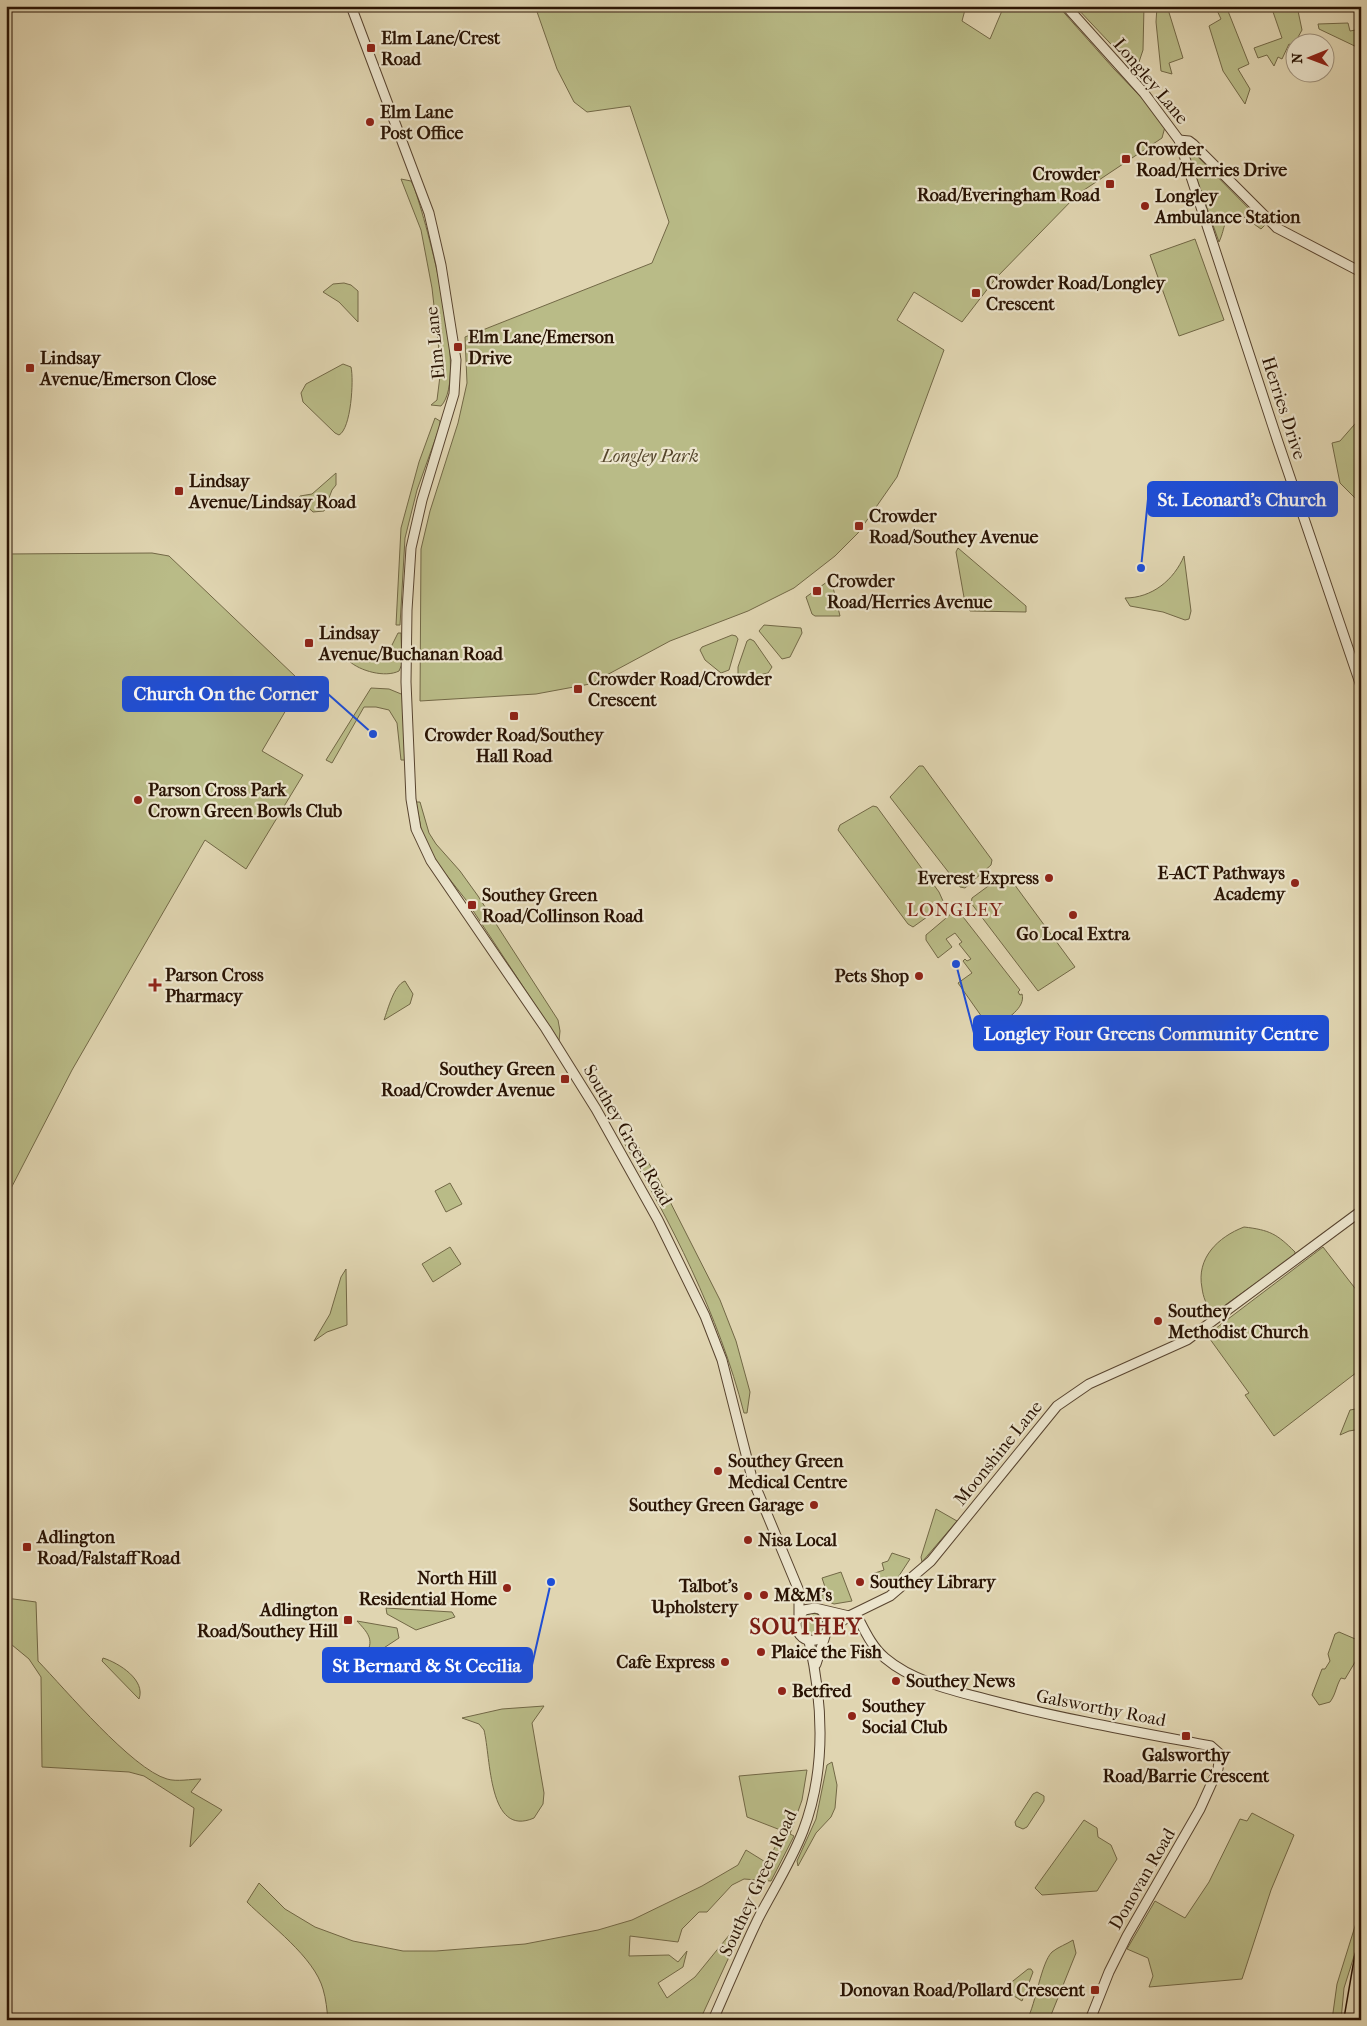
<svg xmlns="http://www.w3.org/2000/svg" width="1367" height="2026" font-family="'IM FELL French Canon',serif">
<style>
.green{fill:#b9bb87;stroke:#726846}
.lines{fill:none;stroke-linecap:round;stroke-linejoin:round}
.tertiary-casing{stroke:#58442f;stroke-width:11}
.primary-casing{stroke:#2a1404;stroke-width:14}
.tertiary{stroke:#ebe4cc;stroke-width:9}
.primary{stroke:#e0d5b1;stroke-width:11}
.poi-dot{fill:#8f2418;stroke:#ebe4cc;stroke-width:2}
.labels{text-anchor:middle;stroke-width:4.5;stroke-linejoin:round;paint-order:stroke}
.poi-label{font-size:18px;font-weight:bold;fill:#2a1404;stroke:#ebe4cc;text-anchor:start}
.street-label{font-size:18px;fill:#2a1404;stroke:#ebe4cc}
.park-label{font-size:18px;font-style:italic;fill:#55462b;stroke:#ebe4cc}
.neighbourhood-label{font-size:19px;letter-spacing:1px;fill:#7a1f14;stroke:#ebe4cc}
.district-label{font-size:22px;font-weight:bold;letter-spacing:1px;fill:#7a1f14;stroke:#ebe4cc}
.leader{fill:none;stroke:#1d4ed8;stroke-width:2}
.callout-dot{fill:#1d4ed8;stroke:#ebe4cc;stroke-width:2}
.callout{fill:#1d4ed8;stroke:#1d4ed8;stroke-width:2}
.callout-label{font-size:19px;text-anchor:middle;font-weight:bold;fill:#fff}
</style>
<rect width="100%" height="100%" fill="#e0d5b1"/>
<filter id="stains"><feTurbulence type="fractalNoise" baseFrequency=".004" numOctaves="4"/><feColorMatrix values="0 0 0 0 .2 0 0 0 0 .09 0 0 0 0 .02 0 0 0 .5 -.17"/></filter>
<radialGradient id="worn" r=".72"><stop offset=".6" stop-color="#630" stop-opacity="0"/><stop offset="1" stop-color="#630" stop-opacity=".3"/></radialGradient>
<g class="green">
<path d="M 535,6 L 966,6 L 962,21 L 990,39 L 1004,6 L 1058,6 L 1114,69 L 1166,123 L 1162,138 L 1078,194 L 996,278 L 962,322 L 914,292 L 897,320 L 944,350 L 897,477 L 858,533 L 835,556 L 794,588 L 748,611 L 670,641 L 590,684 L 536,694 L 420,701 L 421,549 L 430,511 L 458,423 L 467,383 L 465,337 L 652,263 L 669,222 L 630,106 L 587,112 L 574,102 L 557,69 Z"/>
<path d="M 1075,6 L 1144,6 L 1143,50 L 1139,62 L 1132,63 L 1125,59 Z"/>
<path d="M 1157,6 L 1167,6 L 1183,58 L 1169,63 L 1172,74 L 1161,71 L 1156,22 Z"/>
<path d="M 1215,6 L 1226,6 L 1249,64 L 1238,69 L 1250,89 L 1245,104 L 1223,71 L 1209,26 L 1221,19 Z"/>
<path d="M 1271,6 L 1297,6 L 1302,30 L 1293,46 L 1289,44 L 1282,59 L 1278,57 L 1274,66 L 1267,55 L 1258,58 L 1254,48 L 1282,38 Z"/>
<path d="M 1348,23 L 1350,31 L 1361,29 L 1361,49 L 1319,29 L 1318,24 Z"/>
<path d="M 1192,151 L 1265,225 L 1261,229 L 1241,215 C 1220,220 1227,225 1219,242 L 1189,157 Z"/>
<path d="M 401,179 L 411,181 L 414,187 C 427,224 469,377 441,406 L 431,405 L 437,400 L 441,368 L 432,288 L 421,230 Z"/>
<path d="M 1195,239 L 1224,320 L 1179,336 L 1150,255 Z"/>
<path d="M 344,283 L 351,285 L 358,291 L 358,322 L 339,302 L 323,292 L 333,284 Z"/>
<path d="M 343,364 L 351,367 C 354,380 351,429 339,435 L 335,433 L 303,402 L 301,393 L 306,384 Z"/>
<path d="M 1361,417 L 1361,504 L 1340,483 L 1332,443 L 1340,441 Z"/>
<path d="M 435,418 L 440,421 L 440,426 L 417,490 L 405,538 L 400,625 L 396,625 L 401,528 L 419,462 Z"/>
<path d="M 336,473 L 336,485 L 332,490 L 324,511 L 313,512 L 298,498 L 300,496 L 312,494 Z"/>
<path d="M 958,548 L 1026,606 L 1026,612 L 970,611 L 965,603 L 956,552 Z"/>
<path d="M 152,553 L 169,556 L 296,677 L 296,693 L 262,751 L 303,775 L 246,869 L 205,840 L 72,1070 L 6,1198 L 6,554 Z"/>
<path d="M 1184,556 L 1191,611 L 1189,619 L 1185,620 L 1163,612 L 1130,606 L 1125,598 C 1152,598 1174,580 1184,556 Z"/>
<path d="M 831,579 L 840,616 L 815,616 L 812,614 L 806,597 Z"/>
<path d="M 764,625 L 801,628 L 802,633 L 790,657 L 782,659 L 759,631 Z"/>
<path d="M 398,633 L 401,633 L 402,664 L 399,671 C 385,678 360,671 349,661 L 351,652 L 359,656 L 383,655 L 391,647 Z"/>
<path d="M 732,635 L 736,636 L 738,639 L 729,670 L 721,673 L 705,660 L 700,650 L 702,647 Z"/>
<path d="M 750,639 L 754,641 L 772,667 L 768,673 L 742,679 L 738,676 L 738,667 L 747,641 Z"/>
<path d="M 371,688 L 389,689 L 406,696 L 409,760 L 401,760 L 397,723 L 389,710 L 376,707 L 364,707 L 332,763 L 326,760 Z"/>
<path d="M 919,766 L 923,766 L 992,860 L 991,865 L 965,888 L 960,887 L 890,797 Z"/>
<path d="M 416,802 L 420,802 L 429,833 L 436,844 L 460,871 L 478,896 L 558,1020 L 560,1031 L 559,1041 L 466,900 L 437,863 L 422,834 Z"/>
<path d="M 873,806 L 877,807 L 939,892 L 943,901 L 941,907 L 913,927 L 908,924 L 838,830 L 840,825 Z"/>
<path d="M 1006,873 L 1075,967 L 1038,991 L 971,903 L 972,898 Z"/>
<path d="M 952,913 L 960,913 L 1020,990 L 1018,992 L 1020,995 L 1022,994 C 1026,1008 1006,1019 996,1027 L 989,1027 L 958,983 L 972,973 L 963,961 L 965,959 L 967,961 L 971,959 L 959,944 L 962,942 L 955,933 L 946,939 L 952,947 L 938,958 L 926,940 L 926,935 Z"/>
<path d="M 405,981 L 413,994 L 410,1004 L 384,1020 C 388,1009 394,985 405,981 Z"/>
<path d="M 624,1129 L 633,1138 L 658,1178 L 720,1300 L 736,1341 L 750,1392 L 747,1413 L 744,1413 C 719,1315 671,1222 619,1134 Z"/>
<path d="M 450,1183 L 462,1204 L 446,1212 L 435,1191 Z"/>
<path d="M 1244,1227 C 1270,1230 1277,1234 1295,1252 L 1295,1255 L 1217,1311 L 1213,1312 C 1206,1306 1203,1296 1202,1288 C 1196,1258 1218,1237 1244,1227 Z"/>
<path d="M 450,1247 L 461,1264 L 433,1282 L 422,1264 Z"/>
<path d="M 1323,1247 L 1361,1296 L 1361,1369 L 1274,1436 L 1245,1395 L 1249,1393 L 1207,1335 Z"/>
<path d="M 346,1269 L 347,1325 L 327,1332 L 314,1341 L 330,1314 L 341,1277 Z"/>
<path d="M 1361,1408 L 1361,1429 L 1349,1431 L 1340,1435 L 1350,1410 Z"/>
<path d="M 936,1509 L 957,1521 L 922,1562 L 921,1557 Z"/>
<path d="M 892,1553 L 910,1559 L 895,1582 L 884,1587 L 883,1584 L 876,1587 L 872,1574 L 884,1570 L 882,1563 L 888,1561 Z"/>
<path d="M 841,1572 L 852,1601 L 834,1604 L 818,1597 L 827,1593 L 822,1578 Z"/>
<path d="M 6,1598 L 36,1602 L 38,1661 C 65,1689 132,1769 167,1779 C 177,1782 191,1779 201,1779 L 191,1792 L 222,1810 L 190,1847 L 194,1808 L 144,1776 L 129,1772 L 42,1767 L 41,1677 L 29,1659 L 6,1640 Z"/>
<path d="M 386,1608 L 452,1612 L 455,1617 L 416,1630 L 387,1614 Z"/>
<circle cx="812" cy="1624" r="11"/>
<path d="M 357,1621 L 397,1628 L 399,1638 L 373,1655 L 368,1650 C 374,1638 365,1630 357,1621 Z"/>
<path d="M 1339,1632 L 1360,1641 L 1361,1652 L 1345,1679 L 1341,1678 C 1336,1686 1336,1694 1330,1702 L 1319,1705 L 1312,1695 L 1322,1669 L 1325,1669 L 1330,1661 L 1328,1654 L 1335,1634 Z"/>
<path d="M 103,1658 C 119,1663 146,1680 139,1699 L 102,1661 Z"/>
<path d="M 544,1706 L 532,1723 L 544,1793 L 543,1804 L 534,1818 C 488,1838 491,1758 484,1730 L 479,1724 L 462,1718 L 502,1709 Z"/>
<path d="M 832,1762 L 837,1785 L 835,1808 L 831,1817 L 816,1833 L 798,1866 L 797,1861 L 816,1819 L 827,1765 Z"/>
<path d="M 807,1770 L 802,1800 L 790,1834 L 794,1836 L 771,1881 L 744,1879 L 732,1885 L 707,1912 L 699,1912 L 682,1929 L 678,1942 L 630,1936 L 629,1956 L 669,1955 L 678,1962 L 687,1951 L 683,1967 L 658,1983 L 667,1998 L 695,1977 L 752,1907 L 700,2020 L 328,2020 C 327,2010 326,1999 323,1989 C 314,1957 270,1925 247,1902 L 259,1883 L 285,1909 L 315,1927 L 353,1941 L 403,1951 L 436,1951 L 525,1944 L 598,1930 L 632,1920 L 702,1886 L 738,1865 L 746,1850 L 767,1863 L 783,1831 L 747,1817 L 739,1776 Z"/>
<path d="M 1037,1792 L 1044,1796 L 1044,1801 L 1027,1827 L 1023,1829 L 1016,1826 L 1015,1822 L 1033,1794 Z"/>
<path d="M 1252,1813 L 1294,1835 L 1271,1890 L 1242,1979 L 1149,1987 L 1153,1976 L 1148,1958 L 1127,1949 L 1155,1901 L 1185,1918 L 1209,1882 L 1240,1819 L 1247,1821 Z"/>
<path d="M 1084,1820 L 1097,1828 L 1098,1837 L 1111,1845 L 1117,1859 L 1097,1891 L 1042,1895 L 1035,1888 Z"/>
<path d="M 1361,1907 L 1361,1934 L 1344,1988 L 1341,2020 L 1332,2020 L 1337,1984 Z"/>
<path d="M 1073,1940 L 1076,1953 L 1049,2020 L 1027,2020 C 1036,2003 1041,1963 1052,1952 C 1058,1947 1067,1944 1073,1940 Z"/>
<path d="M 1028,1969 L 1031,1969 L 1033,1972 L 1022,2001 L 1003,1989 Z"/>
</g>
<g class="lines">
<g class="tertiary-casing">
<g id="tertiary">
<path d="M 351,6 L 429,213 L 441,265 L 456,360 L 454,394 L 422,500 L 411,548 L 407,610 L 406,682 L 411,799 L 416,829 L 431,861 L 546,1029 L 596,1109 L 658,1220 L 705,1316 L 722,1360 L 752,1478 L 799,1591 L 799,1615"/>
<path d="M 1066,6 L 1144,93 L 1179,140 L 1278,442 L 1361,686"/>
<path d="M 1179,140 L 1189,141 L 1193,144 L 1277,228 L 1361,272"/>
<path d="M 820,1609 L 827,1616 C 837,1643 796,1651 796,1622 L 804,1610 L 815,1608 L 849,1616"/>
<path d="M 856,1614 C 864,1629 871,1646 885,1658 C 913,1682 955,1691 990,1700 C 1063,1719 1137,1732 1211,1746 L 1220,1754 L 1218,1769 L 1200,1809 L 1127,1936 L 1109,1972 L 1090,2020"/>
<path d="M 828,1631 L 849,1616 L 890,1596 L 931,1561 L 1057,1406 L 1089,1384 L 1187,1340 L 1361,1211"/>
<path d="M 816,1664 L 825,1636"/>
<path d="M 713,2020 C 728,1986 742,1952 758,1919 C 773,1890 791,1862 803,1831 C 826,1771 823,1703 809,1641"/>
</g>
</g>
<g class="primary-casing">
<path id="primary" d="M 1350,2020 L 1361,1956"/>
</g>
<use href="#tertiary" class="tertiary"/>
<use href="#primary" class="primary"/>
</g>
<g class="poi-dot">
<rect x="366" y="43" width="10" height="10" rx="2.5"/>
<circle cx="370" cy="122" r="5"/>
<rect x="1121" y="154" width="10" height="10" rx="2.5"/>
<rect x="1105" y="179" width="10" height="10" rx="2.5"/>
<circle cx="1145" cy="206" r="5"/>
<rect x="971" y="288" width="10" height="10" rx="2.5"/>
<rect x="453" y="342" width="10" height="10" rx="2.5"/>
<rect x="25" y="363" width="10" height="10" rx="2.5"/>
<rect x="174" y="486" width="10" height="10" rx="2.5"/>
<rect x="854" y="521" width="10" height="10" rx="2.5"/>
<rect x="812" y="586" width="10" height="10" rx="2.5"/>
<rect x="304" y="638" width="10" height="10" rx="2.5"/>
<rect x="573" y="684" width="10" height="10" rx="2.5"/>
<rect x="509" y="711" width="10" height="10" rx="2.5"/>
<circle cx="138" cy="800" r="5"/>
<circle cx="1049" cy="878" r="5"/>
<circle cx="1295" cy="883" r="5"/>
<rect x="467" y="900" width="10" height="10" rx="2.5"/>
<circle cx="1073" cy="915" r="5"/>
<circle cx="919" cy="976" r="5"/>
<path d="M152.5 977.5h5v5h5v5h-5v5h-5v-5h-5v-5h5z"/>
<rect x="560" y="1074" width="10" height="10" rx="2.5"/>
<circle cx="1158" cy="1321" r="5"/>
<circle cx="718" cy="1471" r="5"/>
<circle cx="814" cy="1505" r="5"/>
<circle cx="748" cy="1540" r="5"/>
<rect x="22" y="1542" width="10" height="10" rx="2.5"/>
<circle cx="860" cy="1582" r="5"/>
<circle cx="507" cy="1588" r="5"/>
<circle cx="764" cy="1595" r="5"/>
<circle cx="748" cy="1596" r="5"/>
<rect x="343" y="1615" width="10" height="10" rx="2.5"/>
<circle cx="761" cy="1652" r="5"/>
<circle cx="725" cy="1662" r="5"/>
<circle cx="896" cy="1681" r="5"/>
<circle cx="782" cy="1691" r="5"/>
<circle cx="852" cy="1716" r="5"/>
<rect x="1181" y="1731" width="10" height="10" rx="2.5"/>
<rect x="1090" y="1985" width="10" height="10" rx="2.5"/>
</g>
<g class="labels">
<g class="poi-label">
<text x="381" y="44">Elm Lane/Crest<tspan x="381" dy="21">Road</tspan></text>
<text x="380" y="118">Elm Lane<tspan x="380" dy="21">Post Office</tspan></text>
<text x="1136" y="155">Crowder<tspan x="1136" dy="21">Road/Herries Drive</tspan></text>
<text x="1100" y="180" text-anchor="end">Crowder<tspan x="1100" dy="21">Road/Everingham Road</tspan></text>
<text x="1155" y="202">Longley<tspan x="1155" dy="21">Ambulance Station</tspan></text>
<text x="986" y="289">Crowder Road/Longley<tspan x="986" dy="21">Crescent</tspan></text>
<text x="468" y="343">Elm Lane/Emerson<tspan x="468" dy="21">Drive</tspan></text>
<text x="40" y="364">Lindsay<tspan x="40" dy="21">Avenue/Emerson Close</tspan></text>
<text x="189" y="487">Lindsay<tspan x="189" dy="21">Avenue/Lindsay Road</tspan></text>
<text x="869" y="522">Crowder<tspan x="869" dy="21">Road/Southey Avenue</tspan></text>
<text x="827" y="587">Crowder<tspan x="827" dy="21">Road/Herries Avenue</tspan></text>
<text x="319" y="639">Lindsay<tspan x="319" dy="21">Avenue/Buchanan Road</tspan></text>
<text x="588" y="685">Crowder Road/Crowder<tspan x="588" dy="21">Crescent</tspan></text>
<text x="514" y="741" text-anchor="middle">Crowder Road/Southey<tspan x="514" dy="21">Hall Road</tspan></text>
<text x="148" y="796">Parson Cross Park<tspan x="148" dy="21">Crown Green Bowls Club</tspan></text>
<text x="1285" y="879" text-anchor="end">E-ACT Pathways<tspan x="1285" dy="21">Academy</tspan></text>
<text x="1039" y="884" text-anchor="end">Everest Express</text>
<text x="482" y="901">Southey Green<tspan x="482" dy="21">Road/Collinson Road</tspan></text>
<text x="1073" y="940" text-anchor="middle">Go Local Extra</text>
<text x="165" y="981">Parson Cross<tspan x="165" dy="21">Pharmacy</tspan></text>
<text x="909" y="982" text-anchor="end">Pets Shop</text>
<text x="555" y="1075" text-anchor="end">Southey Green<tspan x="555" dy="21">Road/Crowder Avenue</tspan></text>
<text x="1168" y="1317">Southey<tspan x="1168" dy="21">Methodist Church</tspan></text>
<text x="728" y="1467">Southey Green<tspan x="728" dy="21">Medical Centre</tspan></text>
<text x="804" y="1511" text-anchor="end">Southey Green Garage</text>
<text x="37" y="1543">Adlington<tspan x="37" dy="21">Road/Falstaff Road</tspan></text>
<text x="758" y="1546">Nisa Local</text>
<text x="497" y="1584" text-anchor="end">North Hill<tspan x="497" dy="21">Residential Home</tspan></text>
<text x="870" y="1588">Southey Library</text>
<text x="738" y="1592" text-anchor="end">Talbot’s<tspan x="738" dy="21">Upholstery</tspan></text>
<text x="774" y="1601">M&amp;M's</text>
<text x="338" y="1616" text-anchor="end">Adlington<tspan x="338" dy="21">Road/Southey Hill</tspan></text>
<text x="771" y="1658">Plaice the Fish</text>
<text x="715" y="1668" text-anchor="end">Cafe Express</text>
<text x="906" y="1687">Southey News</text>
<text x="792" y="1697">Betfred</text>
<text x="862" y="1712">Southey<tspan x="862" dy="21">Social Club</tspan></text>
<text x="1186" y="1761" text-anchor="middle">Galsworthy<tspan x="1186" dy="21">Road/Barrie Crescent</tspan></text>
<text x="1085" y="1996" text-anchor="end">Donovan Road/Pollard Crescent</text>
</g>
<g class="street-label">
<text transform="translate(1151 81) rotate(50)" y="6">Longley Lane</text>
<text transform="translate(435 343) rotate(-96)" y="6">Elm Lane</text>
<text transform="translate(1284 408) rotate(72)" y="6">Herries Drive</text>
<text transform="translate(628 1135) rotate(60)" y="6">Southey Green Road</text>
<text transform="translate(998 1453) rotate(-51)" y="6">Moonshine Lane</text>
<text transform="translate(1101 1708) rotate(11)" y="6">Galsworthy Road</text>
<text transform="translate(1142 1879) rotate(-60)" y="6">Donovan Road</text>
<text transform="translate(758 1883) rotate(-65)" y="6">Southey Green Road</text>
</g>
<g class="park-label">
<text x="650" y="462">Longley Park</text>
</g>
<g class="neighbourhood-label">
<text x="955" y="916">LONGLEY</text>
</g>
<g class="district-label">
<text x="806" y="1634">SOUTHEY</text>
</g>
</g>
<path class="leader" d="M1141 568L1148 499M373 734L328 694M956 964L974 1033M551 1582L532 1665"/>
<g class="callout-dot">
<circle cx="1141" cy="568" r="5"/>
<circle cx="373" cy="734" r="5"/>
<circle cx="956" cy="964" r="5"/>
<circle cx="551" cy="1582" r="5"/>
</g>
<g class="callout">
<rect x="1148" y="482" width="189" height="34" rx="5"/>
<rect x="123" y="677" width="205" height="34" rx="5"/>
<rect x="974" y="1016" width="354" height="34" rx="5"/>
<rect x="323" y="1648" width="209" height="34" rx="5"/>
</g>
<g class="callout-label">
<text x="1242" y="506">St. Leonard's Church</text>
<text x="226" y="700">Church On the Corner</text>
<text x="1151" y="1040">Longley Four Greens Community Centre</text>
<text x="427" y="1672">St Bernard &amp; St Cecilia</text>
</g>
<rect width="1367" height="2026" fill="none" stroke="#e0d5b1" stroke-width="25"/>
<rect x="8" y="8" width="1352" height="2011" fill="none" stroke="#2a1404" stroke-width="2.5"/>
<rect x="12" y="12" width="1342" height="2001" fill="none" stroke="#2a1404"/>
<g transform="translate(1310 58) rotate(269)"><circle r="24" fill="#ebe4cc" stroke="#9e917c"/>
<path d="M0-4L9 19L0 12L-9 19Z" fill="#8f2418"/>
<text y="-8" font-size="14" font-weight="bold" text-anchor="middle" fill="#2a1404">N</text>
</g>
<rect width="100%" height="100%" filter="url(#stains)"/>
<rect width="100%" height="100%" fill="url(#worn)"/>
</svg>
